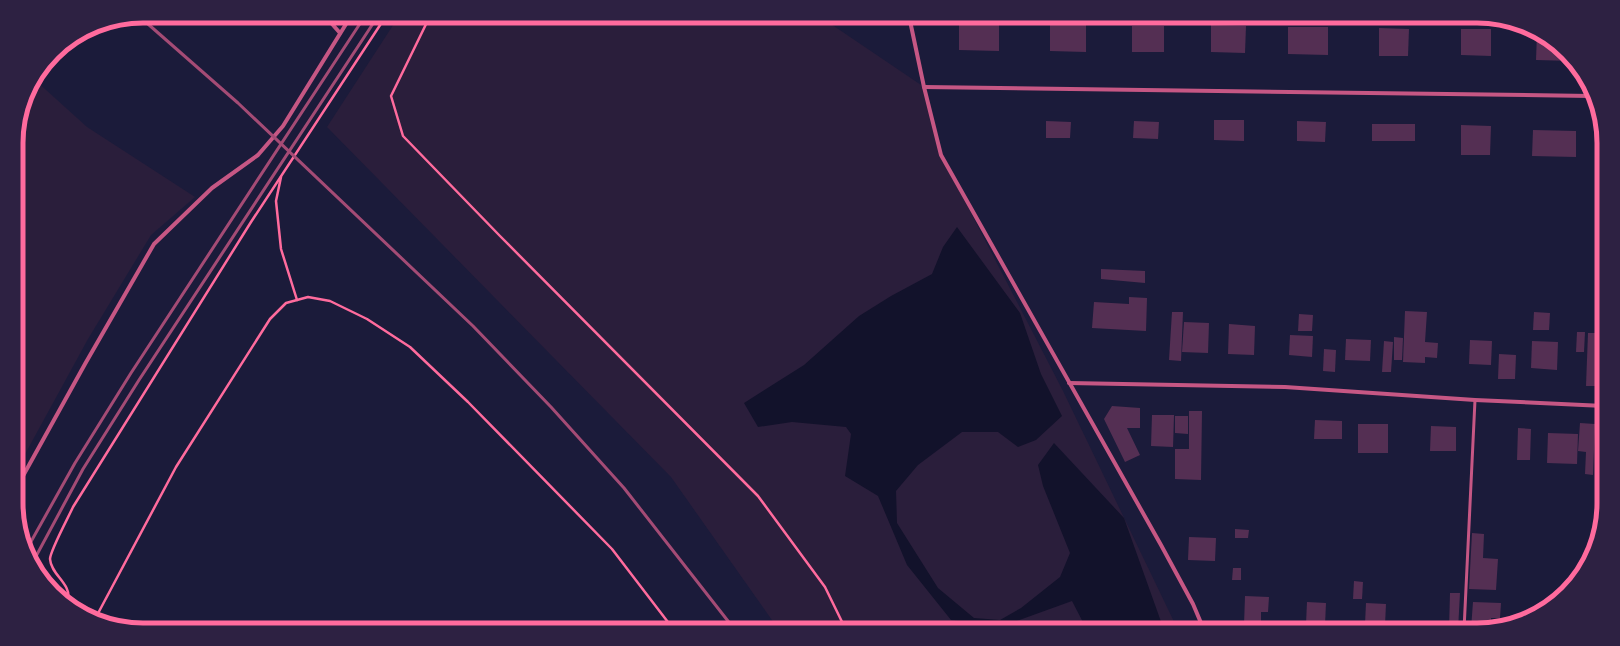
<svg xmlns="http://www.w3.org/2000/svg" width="1620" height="646" font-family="'Sofia Sans Condensed',sans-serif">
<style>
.green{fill:#2a1e3b}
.water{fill:#12122b}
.building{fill:#542f53}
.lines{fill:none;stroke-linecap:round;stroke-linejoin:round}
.path{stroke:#ff6b9d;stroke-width:2.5}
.service{stroke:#c65784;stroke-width:3}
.minor{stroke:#c65784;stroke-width:4}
.rail{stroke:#a44b75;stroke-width:3}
.rim{fill:none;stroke:#ff6b9d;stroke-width:5}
</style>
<rect width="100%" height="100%" fill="#1b1b3a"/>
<g class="green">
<path d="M 399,16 L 819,16 L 924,87 L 941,155 L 1063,391 L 1178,630 L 779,630 L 671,477 L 327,127 Z"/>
<path d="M 35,80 L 87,127 L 195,197 L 151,235 L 88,339 L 18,467 L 16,134 L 29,87 Z"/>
</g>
<path class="water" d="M 957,227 L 1020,313 L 1041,374 L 1062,416 L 1036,440 L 1018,447 L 998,432 L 962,432 L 918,465 L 896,491 L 897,523 L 938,588 L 974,618 L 1000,620 L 1021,608 L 1060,577 L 1070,553 L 1043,486 L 1038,465 L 1054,443 L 1124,518 L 1164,630 L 1087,630 L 1072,601 L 1000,627 L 951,620 L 907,565 L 878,496 L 845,476 L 851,434 L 846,427 L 792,422 L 758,427 L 744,403 L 804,365 L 859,316 L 891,296 L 932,274 L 943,247 Z"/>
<g class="building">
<path d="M 959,22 L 999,22 L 999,51 L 959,50 Z"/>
<path d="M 1050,24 L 1086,25 L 1086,52 L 1050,51 Z"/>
<path d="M 1211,25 L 1246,26 L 1245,53 L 1211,52 Z"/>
<rect x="1132" y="26" width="32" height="26"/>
<path d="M 1288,27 L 1328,27 L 1328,55 L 1288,54 Z"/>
<path d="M 1379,28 L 1409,29 L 1408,56 L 1379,56 Z"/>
<path d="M 1461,29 L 1491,29 L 1491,56 L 1461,55 Z"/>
<path d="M 1537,33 L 1554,42 L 1573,61 L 1536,60 Z"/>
<path d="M 1214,120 L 1244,120 L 1244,141 L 1214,140 Z"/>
<path d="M 1046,121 L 1071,122 L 1070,138 L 1046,138 Z"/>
<path d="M 1134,121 L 1159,122 L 1158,139 L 1133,138 Z"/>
<path d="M 1297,121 L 1326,122 L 1325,142 L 1297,141 Z"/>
<rect x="1372" y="124" width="43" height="17"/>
<path d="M 1461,125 L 1491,126 L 1490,155 L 1461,155 Z"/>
<path d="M 1533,130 L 1576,131 L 1576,157 L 1532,156 Z"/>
<path d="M 1101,269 L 1145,271 L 1145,283 L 1101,279 Z"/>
<path d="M 1129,297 L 1147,298 L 1146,331 L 1092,328 L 1094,302 L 1129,304 Z"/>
<path d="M 1405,311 L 1427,312 L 1425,342 L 1438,343 L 1437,358 L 1425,357 L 1425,363 L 1403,362 Z"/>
<path d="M 1172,312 L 1183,312 L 1181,361 L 1169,360 Z"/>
<path d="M 1534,312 L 1550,313 L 1549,330 L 1533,330 Z"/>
<path d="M 1299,314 L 1313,315 L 1312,331 L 1298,331 Z"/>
<path d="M 1184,322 L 1209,323 L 1208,353 L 1182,352 Z"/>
<path d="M 1229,324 L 1255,326 L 1254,355 L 1228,354 Z"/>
<path d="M 1577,332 L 1585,332 L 1584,352 L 1576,352 Z"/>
<path d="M 1588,333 L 1599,333 L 1597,386 L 1586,386 Z"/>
<path d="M 1290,335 L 1313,336 L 1312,357 L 1289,355 Z"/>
<path d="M 1394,337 L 1403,338 L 1402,360 L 1394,360 Z"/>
<path d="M 1346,339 L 1371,340 L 1370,361 L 1345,360 Z"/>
<path d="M 1470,340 L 1492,341 L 1491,365 L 1469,364 Z"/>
<path d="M 1384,341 L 1393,342 L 1391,372 L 1382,372 Z"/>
<path d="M 1532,341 L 1558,342 L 1557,370 L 1531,368 Z"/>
<path d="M 1324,349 L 1336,350 L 1335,372 L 1323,371 Z"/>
<path d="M 1499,354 L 1516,355 L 1515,379 L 1498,379 Z"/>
<path d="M 1112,406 L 1140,408 L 1140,428 L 1127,428 L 1140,455 L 1125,462 L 1104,419 Z"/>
<path d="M 1189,411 L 1202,411 L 1201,480 L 1175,479 L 1175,449 L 1189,449 Z"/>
<path d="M 1152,415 L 1174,415 L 1173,447 L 1151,446 Z"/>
<path d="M 1175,416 L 1188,416 L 1188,434 L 1175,433 Z"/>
<path d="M 1315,420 L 1342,421 L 1342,439 L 1314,439 Z"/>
<path d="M 1580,423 L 1595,424 L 1593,475 L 1585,474 L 1586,452 L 1578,451 Z"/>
<rect x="1358" y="424" width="30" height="29"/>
<path d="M 1597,424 L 1604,424 L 1604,467 L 1595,467 Z"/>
<path d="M 1431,426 L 1456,427 L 1456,451 L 1430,451 Z"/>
<path d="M 1518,428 L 1531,429 L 1530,460 L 1517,460 Z"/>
<path d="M 1548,433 L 1578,434 L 1577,464 L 1547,463 Z"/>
<path d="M 1235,529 L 1249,530 L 1248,538 L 1235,538 Z"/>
<path d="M 1472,533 L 1484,534 L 1483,558 L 1498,559 L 1496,590 L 1469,589 Z"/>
<path d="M 1189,537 L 1216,538 L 1215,561 L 1188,560 Z"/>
<path d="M 1233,568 L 1241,568 L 1241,580 L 1232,580 Z"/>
<path d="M 1354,581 L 1363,582 L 1362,599 L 1353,599 Z"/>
<path d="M 1450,593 L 1460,593 L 1458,630 L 1449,630 Z"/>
<path d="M 1245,596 L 1269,597 L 1268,612 L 1261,612 L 1261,626 L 1244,625 Z"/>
<path d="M 1307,602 L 1326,603 L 1325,625 L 1306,624 Z"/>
<path d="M 1473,602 L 1501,603 L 1500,618 L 1491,618 L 1491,629 L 1471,629 Z"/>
<path d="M 1366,603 L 1386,604 L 1385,625 L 1365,624 Z"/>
</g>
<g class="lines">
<g class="path">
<path d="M 430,16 L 391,96 L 403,136 L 500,236 L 758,496 L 825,587 L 846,630"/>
<path d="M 281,177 L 276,201 L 281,249 L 297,300"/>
<path d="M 68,600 C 72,584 51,575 50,559 C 50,551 69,516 73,507 L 251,222 L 386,16"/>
<path d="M 95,619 L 176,467 L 270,319 L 286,303 L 308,297 L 330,301 L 367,319 L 410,347 L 468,402 L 612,549 L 674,630"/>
</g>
<path class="service" d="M 1464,630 L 1475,400"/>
<g class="minor">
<path d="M 325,16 L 340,33"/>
<path d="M 909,16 L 924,87 L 941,155 L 1161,545 L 1193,604 L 1204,630"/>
<path d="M 924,87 L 1591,96"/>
<path d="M 1069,383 L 1285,387 L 1475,400 L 1604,406"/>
<path d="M 18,485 L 85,364 L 154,244 L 212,188 L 258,155 L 283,126 L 351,16"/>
</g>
<g class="rail">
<path d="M 140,17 L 238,103 L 473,326 L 551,407 L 624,488 L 735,630"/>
<path d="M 28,547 L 75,463 L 131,373 L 365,16"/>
<path d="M 34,560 L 83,469 L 139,380 L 378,16"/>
</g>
</g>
<path d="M0 0H1620V646H0ZM143 23H1477A120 120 0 0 1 1597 143V503A120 120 0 0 1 1477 623H143A120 120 0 0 1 23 503V143A120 120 0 0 1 143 23Z" fill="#2d2142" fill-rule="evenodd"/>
<path class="rim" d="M143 23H1477A120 120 0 0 1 1597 143V503A120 120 0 0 1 1477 623H143A120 120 0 0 1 23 503V143A120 120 0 0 1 143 23Z"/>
</svg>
